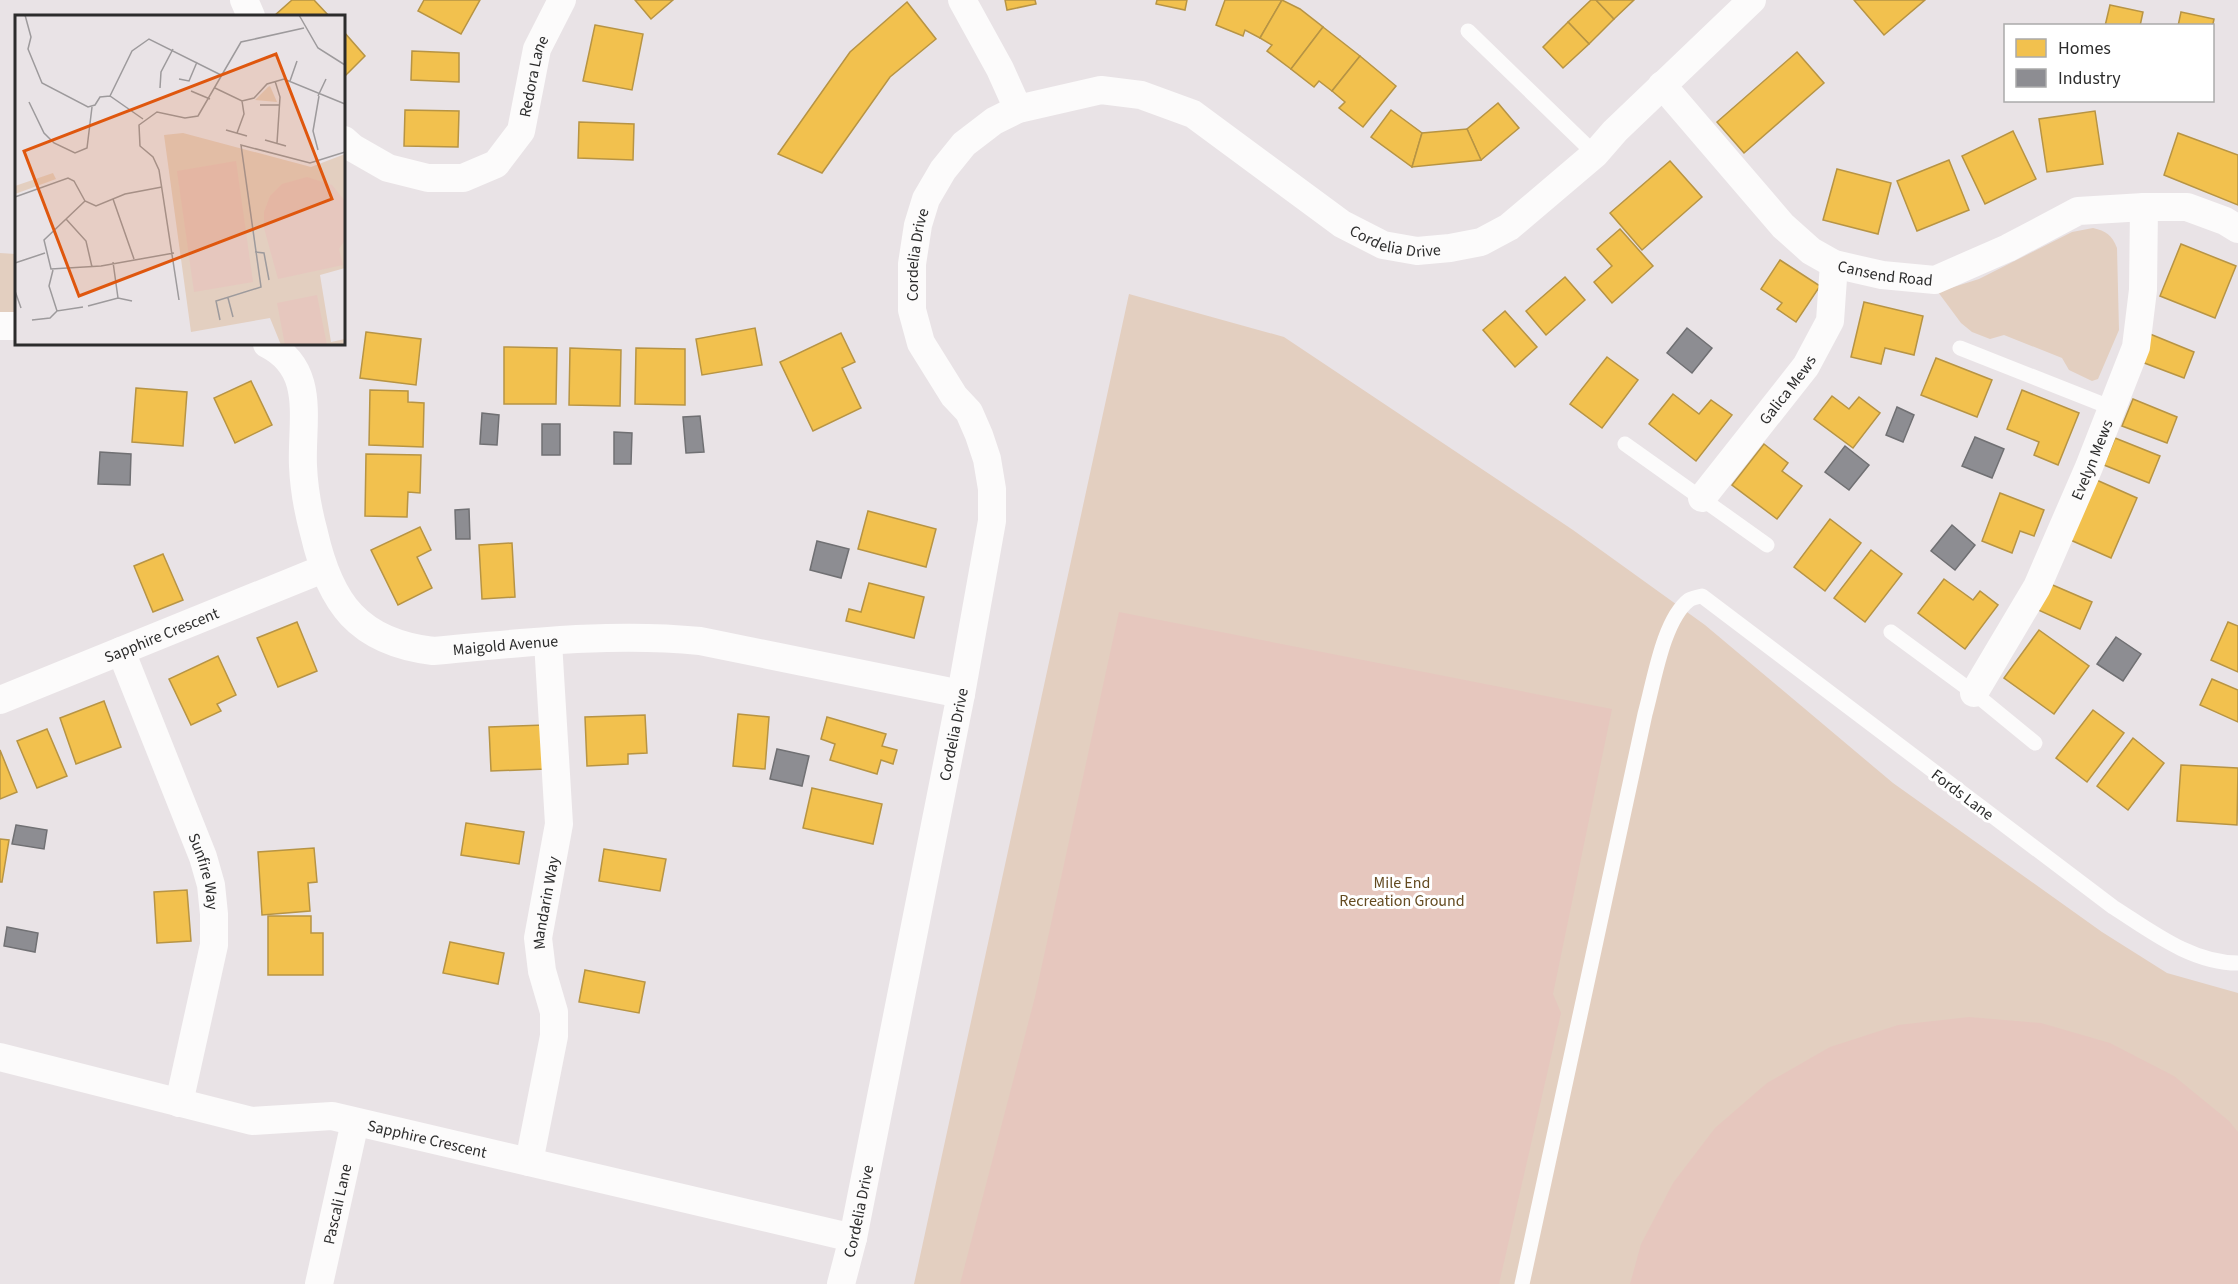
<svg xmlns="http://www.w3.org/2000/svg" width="2238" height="1284" font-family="'Source Sans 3',sans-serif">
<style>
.green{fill:#e3cfc0}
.pitch{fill:#e6c7be}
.homes{fill:#f2c14e;stroke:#b79444;stroke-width:1.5}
.industry{fill:#8d8d92;stroke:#707073;stroke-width:1.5}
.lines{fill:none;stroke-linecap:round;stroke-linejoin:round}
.lane{stroke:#fcfbfb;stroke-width:15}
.street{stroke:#fcfbfb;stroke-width:28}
.labels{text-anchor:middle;stroke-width:6;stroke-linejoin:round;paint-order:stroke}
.street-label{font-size:16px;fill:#2c2c2c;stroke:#fff}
.park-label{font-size:16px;fill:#644b21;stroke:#fff}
.inset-road{fill:none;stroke:#9d9a9c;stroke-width:1.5}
.view{fill:#df570e;fill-opacity:0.15;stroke:#df570e;stroke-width:3}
.inset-edge{fill:none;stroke:#2c2c2c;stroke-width:3}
</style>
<rect width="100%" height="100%" fill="#e9e3e6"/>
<g class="green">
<path d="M 2093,228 C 2106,231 2112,235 2117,248 L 2119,330 L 2098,379 L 2092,381 L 2069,370 L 2062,358 L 2004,335 L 1990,339 L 1972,332 L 1961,323 L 1938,292 L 1979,279 L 2072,232 Z"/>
<path d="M 0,253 L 16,254 L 16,312 L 0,312 Z"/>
<path d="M 1129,294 L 1284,337 L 1573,530 L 1705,625 L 1893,783 L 2102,932 L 2167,973 L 2238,993 L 2238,1284 L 914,1284 Z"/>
</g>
<g class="pitch">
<path d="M 1119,612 L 1612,709 L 1553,994 L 1561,1013 L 1499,1284 L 960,1284 L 1035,997 Z"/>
<path d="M 1969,1017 L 2041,1023 L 2110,1043 L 2174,1076 L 2229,1121 L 2238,1132 L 2238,1284 L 1630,1284 L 1641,1244 L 1673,1183 L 1715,1128 L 1767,1083 L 1830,1047 L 1898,1025 Z"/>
</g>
<g class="homes">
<path d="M 292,0 L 314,0 L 329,16 L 274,16 Z"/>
<path d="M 424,0 L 480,0 L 461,34 L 418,11 Z"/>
<path d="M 635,0 L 673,0 L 651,19 Z"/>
<path d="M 1005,0 L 1035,0 L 1036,4 L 1007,10 Z"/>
<path d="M 1157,0 L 1187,0 L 1185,10 L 1156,4 Z"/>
<path d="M 1225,0 L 1282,0 L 1260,38 L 1245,30 L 1243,36 L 1216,25 Z"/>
<path d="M 1282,0 L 1300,9 L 1323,27 L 1291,69 L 1267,51 L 1272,45 L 1260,38 Z"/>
<path d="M 1591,0 L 1596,0 L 1614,19 L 1589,44 L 1568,22 Z"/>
<path d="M 1596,0 L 1634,0 L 1614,19 Z"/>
<path d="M 1854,0 L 1925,0 L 1884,35 Z"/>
<path d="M 907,2 L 936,39 L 890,77 L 822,173 L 778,154 L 850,52 Z"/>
<path d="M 2110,5 L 2143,12 L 2140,26 L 2105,26 Z"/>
<path d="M 2181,12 L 2214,19 L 2212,29 L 2212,26 L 2178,26 Z"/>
<path d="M 1568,22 L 1589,44 L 1563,68 L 1543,47 Z"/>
<path d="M 595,25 L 643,34 L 632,90 L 583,81 Z"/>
<path d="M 1323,27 L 1360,56 L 1332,91 L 1319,81 L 1314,87 L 1291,69 Z"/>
<path d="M 344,32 L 365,56 L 344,77 Z"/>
<path d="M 412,51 L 459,53 L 459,82 L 411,80 Z"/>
<path d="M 1797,52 L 1824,83 L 1744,153 L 1717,122 Z"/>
<path d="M 1360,56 L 1396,86 L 1363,127 L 1339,108 L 1345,102 L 1332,91 Z"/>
<path d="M 1498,103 L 1519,128 L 1481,160 L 1467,129 Z"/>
<path d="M 405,110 L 459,111 L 458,147 L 404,146 Z"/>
<path d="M 1391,110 L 1422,133 L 1412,167 L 1371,137 Z"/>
<path d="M 2095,111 L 2103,164 L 2047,172 L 2039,119 Z"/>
<path d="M 579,122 L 634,124 L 633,160 L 578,158 Z"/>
<path d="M 1467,129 L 1481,160 L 1412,167 L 1422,133 Z"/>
<path d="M 2013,131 L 2036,179 L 1985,204 L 1962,156 Z"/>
<path d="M 2178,133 L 2238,155 L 2238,205 L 2164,175 Z"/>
<path d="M 1949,160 L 1969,210 L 1917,231 L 1897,181 Z"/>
<path d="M 1670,161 L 1702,197 L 1642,250 L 1610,213 Z"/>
<path d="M 1837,169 L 1891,183 L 1878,234 L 1823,220 Z"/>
<path d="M 1620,229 L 1653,266 L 1612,303 L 1594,282 L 1612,266 L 1597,249 Z"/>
<path d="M 2181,244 L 2236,266 L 2215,318 L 2160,296 Z"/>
<path d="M 1780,260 L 1820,286 L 1796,322 L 1777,309 L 1782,303 L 1761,289 Z"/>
<path d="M 1565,277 L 1585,300 L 1546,335 L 1526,311 Z"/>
<path d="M 1864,302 L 1923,316 L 1914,355 L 1885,348 L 1881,364 L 1851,357 Z"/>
<path d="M 1505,311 L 1537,347 L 1515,367 L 1483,330 Z"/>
<path d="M 755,328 L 762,365 L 702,375 L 696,339 Z"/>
<path d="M 366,332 L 421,339 L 416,385 L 360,378 Z"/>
<path d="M 841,333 L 855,362 L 842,368 L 861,408 L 813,431 L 780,362 Z"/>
<path d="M 2150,334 L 2194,352 L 2184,378 L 2139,361 Z"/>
<path d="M 504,347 L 557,348 L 556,404 L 504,404 Z"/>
<path d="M 570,348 L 621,350 L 620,406 L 569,405 Z"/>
<path d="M 636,348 L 685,349 L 685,405 L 635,404 Z"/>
<path d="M 1607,357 L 1638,380 L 1602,428 L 1570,404 Z"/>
<path d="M 1936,358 L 1992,380 L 1977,417 L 1921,395 Z"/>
<path d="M 251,381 L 272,425 L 235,443 L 214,398 Z"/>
<path d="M 136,388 L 187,392 L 183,446 L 132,442 Z"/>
<path d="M 370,390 L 408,391 L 408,402 L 424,403 L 423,447 L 369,445 Z"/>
<path d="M 2022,390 L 2079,413 L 2058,465 L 2034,455 L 2039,442 L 2007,429 Z"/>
<path d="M 1673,394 L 1699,414 L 1711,400 L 1732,415 L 1696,461 L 1649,424 Z"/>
<path d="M 1832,396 L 1849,409 L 1859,397 L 1880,413 L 1853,448 L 1814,419 Z"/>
<path d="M 2133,399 L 2177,417 L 2167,443 L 2122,426 Z"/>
<path d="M 2115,438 L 2160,456 L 2149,483 L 2104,465 Z"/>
<path d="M 1764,444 L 1788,463 L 1782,471 L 1802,486 L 1777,519 L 1732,485 Z"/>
<path d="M 366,454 L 421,455 L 420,493 L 408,492 L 407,517 L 365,516 Z"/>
<path d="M 2092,478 L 2137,498 L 2111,558 L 2066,538 Z"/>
<path d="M 2000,493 L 2044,510 L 2034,536 L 2020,531 L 2012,553 L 1982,541 Z"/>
<path d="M 868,511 L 936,529 L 926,567 L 858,549 Z"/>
<path d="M 1830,519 L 1861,543 L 1825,591 L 1794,567 Z"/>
<path d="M 420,527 L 431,550 L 417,557 L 432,588 L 398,605 L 371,550 Z"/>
<path d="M 512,543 L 515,597 L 482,599 L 479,545 Z"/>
<path d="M 1871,550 L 1902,574 L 1865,622 L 1834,598 Z"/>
<path d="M 163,554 L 183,600 L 153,612 L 134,566 Z"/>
<path d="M 1944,579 L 1973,600 L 1980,591 L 1998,605 L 1965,649 L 1918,613 Z"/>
<path d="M 869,583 L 924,597 L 914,638 L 846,621 L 849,609 L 861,612 Z"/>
<path d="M 2048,583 L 2092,602 L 2080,629 L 2036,609 Z"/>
<path d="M 297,622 L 317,671 L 278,687 L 257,638 Z"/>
<path d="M 2228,622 L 2238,626 L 2238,672 L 2211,660 Z"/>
<path d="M 2039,630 L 2089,666 L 2054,714 L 2004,678 Z"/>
<path d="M 218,656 L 236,695 L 217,704 L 221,711 L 191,725 L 169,679 Z"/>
<path d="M 2212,679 L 2238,690 L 2238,722 L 2200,705 Z"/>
<path d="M 104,701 L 121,747 L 76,764 L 60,718 Z"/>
<path d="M 2093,710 L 2124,733 L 2087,782 L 2056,758 Z"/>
<path d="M 738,714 L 769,717 L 765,769 L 733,766 Z"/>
<path d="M 645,715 L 647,753 L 628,754 L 628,764 L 587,766 L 585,717 Z"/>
<path d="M 827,717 L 886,734 L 882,746 L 897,750 L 893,764 L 881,760 L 877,774 L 830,760 L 835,744 L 821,739 Z"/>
<path d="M 545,725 L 546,769 L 491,771 L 489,727 Z"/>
<path d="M 47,729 L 67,776 L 37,788 L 17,741 Z"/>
<path d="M 2133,738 L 2164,763 L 2128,810 L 2097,786 Z"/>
<path d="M 0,750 L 17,792 L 0,799 Z"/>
<path d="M 2181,765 L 2238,768 L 2237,825 L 2177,821 Z"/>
<path d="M 812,788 L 882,804 L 873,844 L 803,828 Z"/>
<path d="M 466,823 L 524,832 L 519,864 L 461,855 Z"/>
<path d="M 0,839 L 9,840 L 2,882 L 0,882 Z"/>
<path d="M 314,848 L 317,882 L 308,883 L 310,911 L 262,915 L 258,852 Z"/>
<path d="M 604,849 L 666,859 L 660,891 L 599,881 Z"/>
<path d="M 187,890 L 191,941 L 157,943 L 154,892 Z"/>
<path d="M 268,916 L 311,916 L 311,933 L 323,933 L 323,975 L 268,975 Z"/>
<path d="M 450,942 L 504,953 L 498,984 L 443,973 Z"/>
<path d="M 585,970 L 645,982 L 639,1013 L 579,1002 Z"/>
</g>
<g class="industry">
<path d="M 1687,328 L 1712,348 L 1692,373 L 1667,353 Z"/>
<path d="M 1897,407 L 1914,415 L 1903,442 L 1886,435 Z"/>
<path d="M 482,413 L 499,415 L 497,445 L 480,444 Z"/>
<path d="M 700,416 L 704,452 L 686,453 L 683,417 Z"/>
<rect x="542" y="424" width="18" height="31"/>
<path d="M 614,432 L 632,433 L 631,464 L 614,464 Z"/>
<path d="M 1975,437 L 2004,449 L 1992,478 L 1962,466 Z"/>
<path d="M 1845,446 L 1869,465 L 1849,490 L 1825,472 Z"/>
<path d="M 100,452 L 131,454 L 130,485 L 98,484 Z"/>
<path d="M 469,509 L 470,539 L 456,539 L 455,510 Z"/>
<path d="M 1952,525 L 1975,545 L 1955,570 L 1931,551 Z"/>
<path d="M 817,541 L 849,549 L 841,578 L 810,570 Z"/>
<path d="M 2116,637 L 2141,654 L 2123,681 L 2097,664 Z"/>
<path d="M 777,749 L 809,756 L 802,786 L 770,779 Z"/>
<path d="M 16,825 L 47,830 L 44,849 L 12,844 Z"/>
<path d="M 7,927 L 38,933 L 35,952 L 4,946 Z"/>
</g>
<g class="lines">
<g class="lane">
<path d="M 1468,31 L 1595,154"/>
<path d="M 1960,348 L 2112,408"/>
<path d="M 1625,444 L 1767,545"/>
<path d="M 1891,632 L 1974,693 L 2035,743"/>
<path d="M 1522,1284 L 1645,714 C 1654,682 1663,620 1689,600 C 1692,598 1697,597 1702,596 L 2113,907 C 2151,931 2191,963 2238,963"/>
</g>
<g class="street">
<path d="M 244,0 L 251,16"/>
<path d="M 962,0 L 1000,69 L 1018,109"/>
<path id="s1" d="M 1662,85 L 1783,226 L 1811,251 L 1834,264 L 1882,275 L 1935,280 L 2008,248 L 2078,211 L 2144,207 L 2187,207 L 2225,221 L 2238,229"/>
<path id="s2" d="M 344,140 L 353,148 L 388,168 L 428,178 L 463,178 L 496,164 L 521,131 L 537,49 L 562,0"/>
<path d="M 0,326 L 16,326"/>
<path id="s3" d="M 267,344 C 317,369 301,421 303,466 C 304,489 308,511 314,533 C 330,603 358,642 433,651 C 522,643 611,632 700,641 L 961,694"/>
<path id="s4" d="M 1702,498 L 1806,366 L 1830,321 L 1834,264"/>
<path id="s5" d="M 121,651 L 203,857 L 211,885 L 214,914 L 214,945 L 179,1103"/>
<path id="s6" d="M 1974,693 L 2037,587 L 2089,467 L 2136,347 L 2143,290 L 2144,207"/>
<path id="s7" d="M 0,700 L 323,569"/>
<path id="s8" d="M 0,1057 L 252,1121 L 332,1116 L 853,1238"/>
<path id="s9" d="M 529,1162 L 554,1036 L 554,1012 L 542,971 L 538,938 L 559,824 L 548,642"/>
<path id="s10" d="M 319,1284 L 355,1122"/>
<path id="s11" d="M 841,1284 L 853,1238 L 961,694 L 992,521 L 992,489 L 987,459 L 979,435 L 969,412 L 954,396 L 921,343 L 912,310 L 912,264 L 918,225 L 926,199 L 943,170 L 964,144 L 994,121 L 1018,109 L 1101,90 L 1141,95 L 1193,114 L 1342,224 L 1383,245 L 1417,251 L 1450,248 L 1481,242 L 1509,227 L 1595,154 L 1615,131 L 1752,0"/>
</g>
</g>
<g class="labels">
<g class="street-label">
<text dy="6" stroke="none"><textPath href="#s2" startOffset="262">Redora Lane</textPath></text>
<text dy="6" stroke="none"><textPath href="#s11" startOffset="1677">Cordelia Drive</textPath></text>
<text dy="6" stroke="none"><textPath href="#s11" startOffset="1065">Cordelia Drive</textPath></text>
<text dy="6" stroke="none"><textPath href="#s1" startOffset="302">Cansend Road</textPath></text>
<text dy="6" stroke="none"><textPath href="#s4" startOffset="138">Galica Mews</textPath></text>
<text dy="6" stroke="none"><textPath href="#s6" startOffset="262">Evelyn Mews</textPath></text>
<text dy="6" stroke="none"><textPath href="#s7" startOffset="174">Sapphire Crescent</textPath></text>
<text dy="6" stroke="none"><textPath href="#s3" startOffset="459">Maigold Avenue</textPath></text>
<text dy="6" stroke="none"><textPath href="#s11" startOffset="561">Cordelia Drive</textPath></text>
<text transform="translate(1963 794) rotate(37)" y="6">Fords Lane</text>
<text dy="6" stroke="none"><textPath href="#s5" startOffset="236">Sunfire Way</textPath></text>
<text dy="6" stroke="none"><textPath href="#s9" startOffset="264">Mandarin Way</textPath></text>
<text dy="6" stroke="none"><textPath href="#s8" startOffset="438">Sapphire Crescent</textPath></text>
<text dy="6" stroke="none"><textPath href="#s10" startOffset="82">Pascali Lane</textPath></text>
<text dy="6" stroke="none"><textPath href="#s11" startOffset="75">Cordelia Drive</textPath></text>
</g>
<g class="park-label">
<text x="1402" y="888">Mile End<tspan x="1402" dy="18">Recreation Ground</tspan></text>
</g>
</g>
<g transform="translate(15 15)">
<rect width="330" height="330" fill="#e9e3e6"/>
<path d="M 255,71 L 262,87 L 240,85 L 253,72 ZM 168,118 L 296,152 L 330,139 L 330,253 L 305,260 L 316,327 L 330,324 L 330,330 L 266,330 L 255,303 L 176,317 L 149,120 ZM 38,158 L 41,164 L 0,179 L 0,171 Z" fill="#e3cfc0"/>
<path d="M 221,146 L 238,267 L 179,277 L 162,156 ZM 292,162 L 317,170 L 330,186 L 330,225 L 324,234 L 328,250 L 263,264 L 249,213 L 249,197 L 255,181 L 267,169 ZM 302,280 L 312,330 L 270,330 L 262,288 Z" fill="#e6c7be"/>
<path class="inset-road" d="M 10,0 L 16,22 L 13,34 L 27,68 L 73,92 L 80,90 L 85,82 L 95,81 L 128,104M 284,0 L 303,33 L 330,50M 164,64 L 174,66 L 182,47M 260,66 L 265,82 L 262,128M 275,66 L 282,46M 145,73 L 146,57 L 158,34M 200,73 L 227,86 L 239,83 L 252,69 L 269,64 L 330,89M 176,76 L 195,84M 95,81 L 117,36 L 134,24 L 206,60M 303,81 L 311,64M 14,87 L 29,118 L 39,128 L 60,138 L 72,133 L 77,92M 245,90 L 265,90M 211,115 L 232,121M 222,118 L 229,99 L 227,86M 250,125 L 271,131M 303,135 L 298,116 L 304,81M 0,182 L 53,163 L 59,166 L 70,186 L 81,191 L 110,179 L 147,172M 98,184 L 119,244M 70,186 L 29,225 L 36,254 L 86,251 L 159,238M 51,204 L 71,226 L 77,252M 240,237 L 249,238 L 254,265M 98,247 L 103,283M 0,248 L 30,238M 38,255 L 34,271 L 42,296 L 68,292M 0,276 L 6,293M 213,283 L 218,302M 164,285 L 144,155 L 138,142 L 125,131 L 124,110 L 142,97 L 170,103 L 183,101 L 226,27 L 289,13M 73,291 L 103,283 L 117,286M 17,305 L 35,303 L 42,296M 205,305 L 201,286 L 246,272 L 226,130 L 295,148 L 330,137"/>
<path class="view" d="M 261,39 L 317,184 L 64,281 L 9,136 Z"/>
<rect width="330" height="330" class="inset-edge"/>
</g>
<rect x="2004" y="24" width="210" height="78" fill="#ffffff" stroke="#ababab" stroke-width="1.5"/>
<rect x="2016" y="39" width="30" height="18" fill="#f2c14e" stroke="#ababab" stroke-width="1.5"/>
<text x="2058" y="54" font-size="18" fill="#2c2c2c">Homes</text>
<rect x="2016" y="69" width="30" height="18" fill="#8d8d92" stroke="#ababab" stroke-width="1.5"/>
<text x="2058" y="84" font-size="18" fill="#2c2c2c">Industry</text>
</svg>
